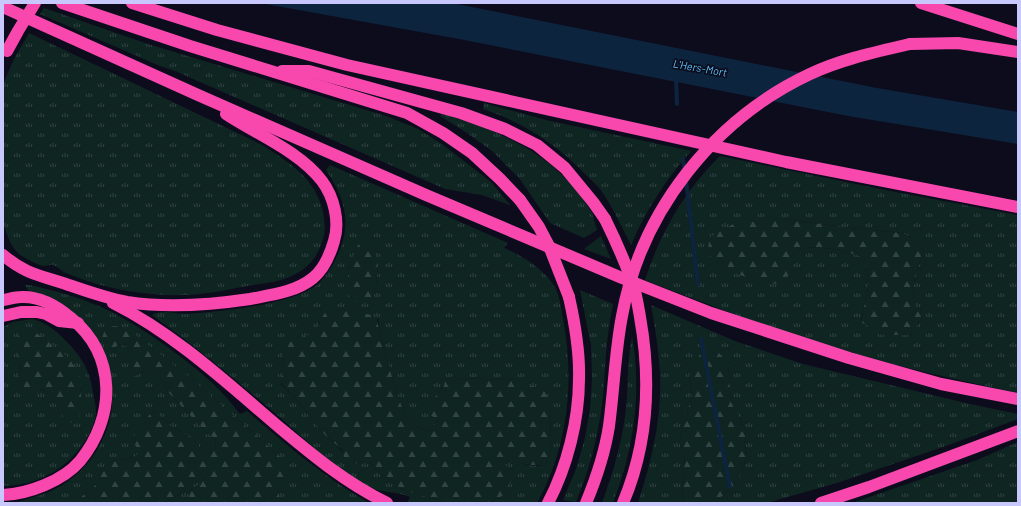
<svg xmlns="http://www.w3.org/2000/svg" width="1021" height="506" font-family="Barlow,sans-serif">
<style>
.grass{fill:url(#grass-tufts);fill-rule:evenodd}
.forest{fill:url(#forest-firs)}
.water{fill:#0d243e}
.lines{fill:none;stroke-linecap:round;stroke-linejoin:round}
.stream{stroke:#0d243e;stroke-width:4}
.highway{stroke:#f848ad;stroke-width:12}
.highway-bridge{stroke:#f848ad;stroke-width:12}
.labels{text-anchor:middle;stroke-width:3.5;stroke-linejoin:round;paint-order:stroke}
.water-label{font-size:11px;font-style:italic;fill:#5bbff9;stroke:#0d0c1c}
</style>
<defs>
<pattern id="grass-tufts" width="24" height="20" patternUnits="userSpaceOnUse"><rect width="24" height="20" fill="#0f2522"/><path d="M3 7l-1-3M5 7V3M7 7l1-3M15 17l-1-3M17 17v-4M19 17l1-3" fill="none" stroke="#314343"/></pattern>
<pattern id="forest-firs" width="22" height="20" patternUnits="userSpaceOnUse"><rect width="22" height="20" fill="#0f2522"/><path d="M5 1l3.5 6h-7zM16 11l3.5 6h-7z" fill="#314343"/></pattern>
</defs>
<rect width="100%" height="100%" fill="#0d0c1c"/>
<g class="grass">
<path d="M 44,8 L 148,44 L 386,116 L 418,129 L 442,144 L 491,182 L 510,205 L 482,195 L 445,189 L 175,71 L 160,66 L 40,14 Z"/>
<path d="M 29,33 L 262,145 C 289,162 316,179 323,212 C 325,222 326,232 322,242 C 318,254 311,265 299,272 C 285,281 268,283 253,285 C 231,289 209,294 187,295 C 157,296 125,292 97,284 C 87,281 76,277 66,273 C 61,271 57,266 53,265 C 50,264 47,266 44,266 C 37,265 22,257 17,252 C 9,244 7,233 3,223 L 3,84 L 14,59 Z"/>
<path d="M 484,103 L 546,120 L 691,151 C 666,179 646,210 631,245 C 621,226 613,207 600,189 C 596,184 590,179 585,174 C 556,144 523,122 483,109 Z"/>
<path d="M 442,113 C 490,129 534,144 570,183 C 578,192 586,202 592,213 C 594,218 595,225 597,230 L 584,238 L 550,223 L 519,178 L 492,151 L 467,133 L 440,116 Z"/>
<path d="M 720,156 L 890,191 L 1018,215 L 1018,393 C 957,380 896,366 836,348 C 771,330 708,304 645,280 C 660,233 685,190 720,156 ZM 784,219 L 851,228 L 902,233 L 925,245 L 913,286 L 914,304 L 922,318 L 910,335 L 861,321 L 869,283 L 864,257 L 835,249 L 803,247 L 790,257 Z"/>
<path d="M 330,165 L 508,243 L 504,248 C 523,256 544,269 555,287 C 560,296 561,309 563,319 C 575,380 568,448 537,503 L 489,503 L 504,495 L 500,462 L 512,461 L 533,466 L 545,465 L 551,453 L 550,402 L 516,380 L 452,378 L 445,380 L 444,386 L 434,398 L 439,420 L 428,432 L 419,427 L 405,415 L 396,391 L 379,330 L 378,319 L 320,320 L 318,331 L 283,352 L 281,384 L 295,398 L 325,435 L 343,452 L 358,461 L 371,463 L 380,474 L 403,490 L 449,503 L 407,503 L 410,497 C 396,491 380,493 366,486 C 354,480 344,472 333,464 C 309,444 286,422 262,402 C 227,372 190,343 152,315 C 161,309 175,314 185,314 C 218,312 291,305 317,285 C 328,275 334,263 340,250 C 352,219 343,196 326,170 ZM 351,261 L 378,264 L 376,287 L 373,298 L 348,299 L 348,276 Z"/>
<path d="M 601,236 L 611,259 L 584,249 Z"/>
<path d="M 25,285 L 29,285 C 54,290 78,297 101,307 C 125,318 148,333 169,348 C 197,369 219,386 240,414 L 247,411 C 286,445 324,477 369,503 L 292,503 L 280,498 L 277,487 L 279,456 L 192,379 L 116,326 L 112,353 L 118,344 L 126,346 L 132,359 L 135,376 L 147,369 L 161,380 L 169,393 L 204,430 L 215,439 L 216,448 L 211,454 L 201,450 L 194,438 L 173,428 L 153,410 L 148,423 L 140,428 L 135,445 L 141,452 L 134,457 L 113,461 L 102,468 L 98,483 L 74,503 L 15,503 C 26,499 38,496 49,492 C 87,476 115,434 112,393 C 111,384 111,365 105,357 C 100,351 91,345 85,339 C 69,324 53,309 36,294 L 28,290 Z"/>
<path d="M 580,290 L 613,304 C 609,325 606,346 605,368 C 604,380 604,392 602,404 C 598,438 589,471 576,502 L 563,500 L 576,469 L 585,438 L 590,409 L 592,379 L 591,346 Z"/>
<path d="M 651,305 L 735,341 L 803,364 L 970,404 L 1018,414 L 1018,419 L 946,446 L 837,483 L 770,502 L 704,503 L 723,496 L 737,482 L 746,460 L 745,429 L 731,402 L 728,362 L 689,376 L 692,395 L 679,441 L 685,459 L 682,486 L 683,501 L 693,503 L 638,503 C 651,462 662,419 660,375 C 659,351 655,328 651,305 Z"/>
<path d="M 32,319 C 50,324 58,333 71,346 C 86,363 91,376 94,398 C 95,403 96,408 96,413 C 95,423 90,433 85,441 C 66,470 38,485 3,486 L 3,327 L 13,322 ZM 20,360 L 77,423 L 66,421 L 53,399 L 42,389 L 35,394 L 19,379 Z"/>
<path d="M 632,336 C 642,393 634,449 613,503 L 602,503 C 615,467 624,436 627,398 C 628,377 628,356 632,336 Z"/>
<path d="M 1018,442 L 1018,503 L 852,503 L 977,460 Z"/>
<path d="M 202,468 L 207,473 L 201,484 L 189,491 L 189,498 L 194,503 L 163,503 L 179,495 Z"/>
</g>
<g class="forest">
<path d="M 784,219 L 851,228 L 902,233 L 925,245 L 913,286 L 914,304 L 922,318 L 910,335 L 882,335 L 861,322 L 869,283 L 864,257 L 835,249 L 803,247 L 790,257 L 787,276 L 779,284 L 760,282 L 726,270 L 707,253 L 710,237 L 735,223 Z"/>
<path d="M 364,242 L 373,244 L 378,264 L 376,287 L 373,298 C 363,303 358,304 348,299 L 348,276 L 351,261 L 358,245 Z"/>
<path d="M 341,309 L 371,315 L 377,319 L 379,330 L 396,391 L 405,415 L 419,427 L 428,432 L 439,420 L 430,415 L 434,398 L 444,386 L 445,380 L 452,378 L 516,380 L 545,391 L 550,402 L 551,453 L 545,465 C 528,467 518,460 501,462 L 512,469 L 512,480 L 504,495 L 489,503 L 449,503 L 403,490 L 380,474 L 371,463 L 358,461 L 353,467 L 345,465 L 343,451 L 325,435 L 295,398 L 281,383 L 283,352 L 290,342 L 318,331 L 320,320 L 327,310 Z"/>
<path d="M 116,326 L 133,333 L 192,379 L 279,456 L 288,468 L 289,479 L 277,487 L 280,498 L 292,503 L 194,503 L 189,499 L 189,491 L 201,484 L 207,473 L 202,469 L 179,495 L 163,503 L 74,503 L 98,483 L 102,468 L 113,461 L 134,457 L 140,452 L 135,445 L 133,437 L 140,428 L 148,423 L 147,418 L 153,410 L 173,428 L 194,438 L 201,450 L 211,454 L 216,447 L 215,439 L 204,430 L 169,393 L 161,380 L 147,369 L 135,376 L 127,371 L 132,359 L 126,346 L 118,344 L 112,353 L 107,352 L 102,338 L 106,327 Z"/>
<path d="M 32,330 L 68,357 L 79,373 L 82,407 L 77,424 L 66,421 L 53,399 L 42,389 L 25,402 L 20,398 L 19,379 L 20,360 L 15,348 L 19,333 Z"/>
<path d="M 714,348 L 728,362 L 731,402 L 745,429 L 746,460 L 737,482 L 723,496 L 704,503 L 693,503 L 683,501 L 682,486 L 685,459 L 679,441 L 692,395 L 689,376 L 700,354 Z"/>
</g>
<path class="water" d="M 260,3 L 452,3 L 877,88 L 1018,112 L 1018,144 L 848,116 L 459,39 Z"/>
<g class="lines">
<g class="stream">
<path d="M 676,78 L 677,104"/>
<path d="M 683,159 L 685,172"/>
<path d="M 686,181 L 698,284"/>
<path d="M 701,339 L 730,487"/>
</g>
<g class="highway">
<path d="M 62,3 L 190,46 L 407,113 L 443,133 L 472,153 L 500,179 L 520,200"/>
<path d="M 132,3 L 217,30 L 347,65 L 786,162 L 1018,207"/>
<path d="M 921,3 L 1018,34"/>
<path d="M 3,7 L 198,95 L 426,195 L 622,278 L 711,313 L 849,358 L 941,384 L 1018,399"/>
<path d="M 910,44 L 958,43 L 1018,52"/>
<path d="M 282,71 L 309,71 L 461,113 L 505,129 L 537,145 L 565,168 L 593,202 L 605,219"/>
<path d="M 3,255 C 24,273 38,275 63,283 C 84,290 105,298 127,302 C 167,308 210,305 250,299 C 271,295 296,292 313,278 C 324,269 330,255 334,241 C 340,222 334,197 322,181 C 299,151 256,134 226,114"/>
<path d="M 3,300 C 9,299 15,297 21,297 C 40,296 57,306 71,318 C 117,355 116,417 80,461 C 63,481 28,494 3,495"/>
<path d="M 113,303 C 175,334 227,383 280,428 C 315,457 346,483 387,503"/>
<path d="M 3,316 L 21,312 L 37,312 L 46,314 L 59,321 L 78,323"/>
<path d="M 548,503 C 567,467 579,420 579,379 C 580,351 575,324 569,297"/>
<path d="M 821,503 L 869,487 L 1018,431"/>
</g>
<g class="highway-bridge">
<path d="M 7,51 L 18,31 L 35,3"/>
<path d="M 520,200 L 539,227 L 549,246 L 569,297"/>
<path d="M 605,219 C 615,239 624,260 632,281 C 636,292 638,305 640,317 C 651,379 648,444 623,503"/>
<path d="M 586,503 C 596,479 605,452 609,426 C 614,389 615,352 622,316 C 641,211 714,119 810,74 C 842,59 876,52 910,44"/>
</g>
</g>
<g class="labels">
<g class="water-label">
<text transform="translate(700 68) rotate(10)" y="4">L'Hers-Mort</text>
</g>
</g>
<rect width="1021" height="506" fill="none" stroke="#c9c8fd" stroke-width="8"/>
</svg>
